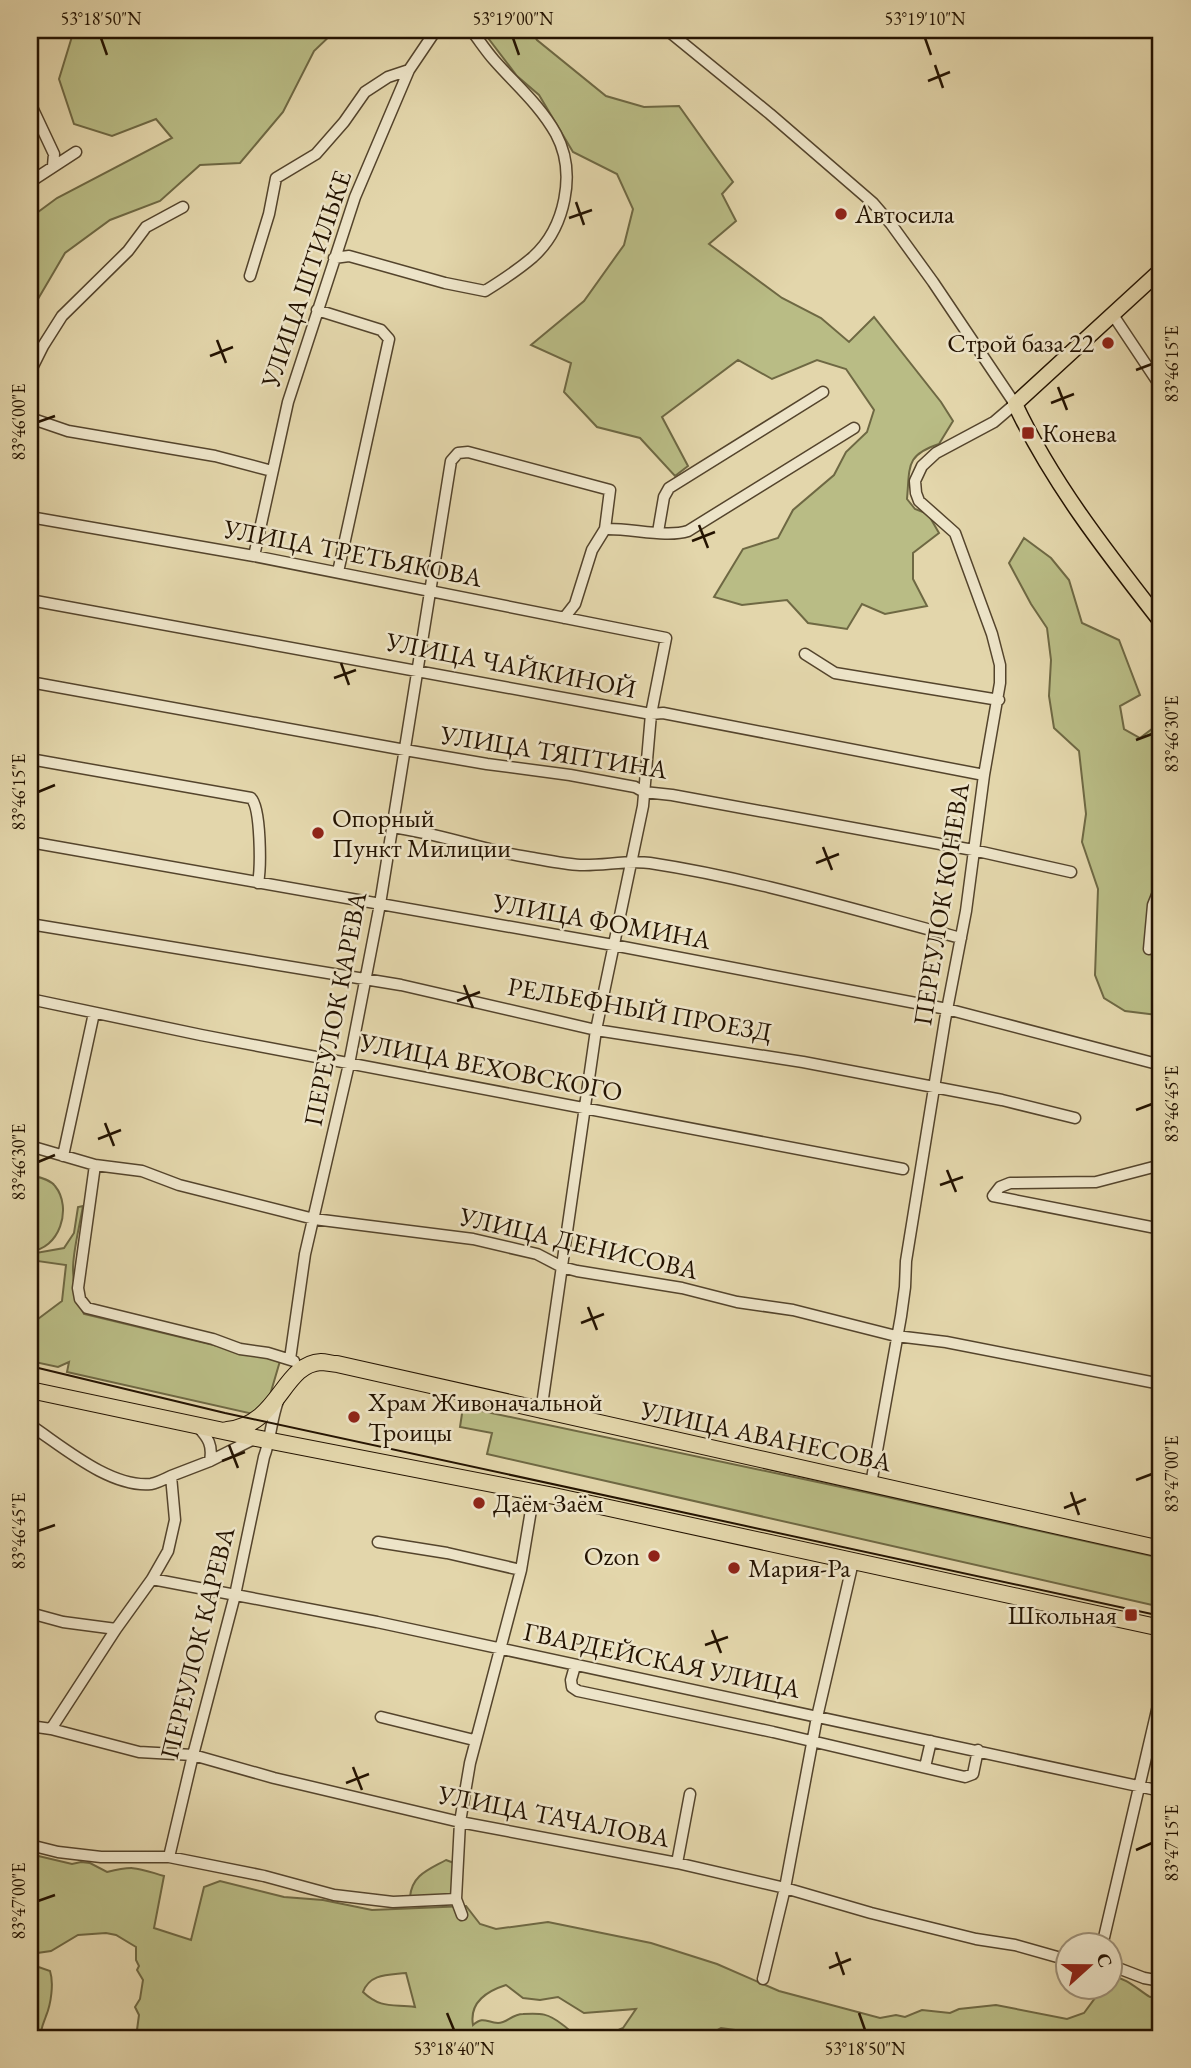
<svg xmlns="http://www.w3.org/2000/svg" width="1191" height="2068" font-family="'EB Garamond',serif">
	<rect width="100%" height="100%" fill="#e3d6ab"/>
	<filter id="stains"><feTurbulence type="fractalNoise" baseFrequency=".00286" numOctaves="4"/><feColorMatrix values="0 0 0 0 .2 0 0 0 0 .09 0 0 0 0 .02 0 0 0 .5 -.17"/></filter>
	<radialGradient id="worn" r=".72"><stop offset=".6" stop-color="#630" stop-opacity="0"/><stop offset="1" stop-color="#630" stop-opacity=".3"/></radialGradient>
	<!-- green -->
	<path fill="#b9bc85" stroke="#6e6843" stroke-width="2" fill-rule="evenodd" d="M74,30H336L314,51L283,112L240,163L200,165L160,201L110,220L65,253L38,299L33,350L30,355V218L57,198L172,138L156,119L112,136L74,124L59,79Z
		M482,30H531L537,40L606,96L644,107L679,106L733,182L722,194L736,221L709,244L782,298L821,318L849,342L874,317L941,402L953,421L939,444C905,455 910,467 907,499L915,509L928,514L939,533L913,553V579L927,606L885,614L862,604L847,629L808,623L787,600L742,605L714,597L743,549L778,538L793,510L834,475L846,452L867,432L874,410L846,369L817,360L772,379L738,360L662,417L688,466L675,476L640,438L597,427L564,392L571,363L531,345L584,301L624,245L633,209L617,174L573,152L539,95L517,76Z
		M1024,538L1051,558L1069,580L1082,623L1119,640L1140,695L1120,706L1124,729L1140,738L1161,722V855L1154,879L1145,949L1161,962V1012L1157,1015L1125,1011L1104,998L1095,975L1098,889L1082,842L1086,814L1079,751L1054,728L1049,696L1051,660L1047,628L1031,604L1009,563Z
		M30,1175C38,1177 50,1179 55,1186C73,1208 59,1250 30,1251Z
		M83,1206C76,1247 64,1275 84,1314L280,1361L270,1395L253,1414L67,1372L69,1362L58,1367L30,1361V1325L62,1301L66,1265L30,1260V1254L64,1248L74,1233L78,1207Z
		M463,1407L869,1493L1161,1558V1607L487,1454L492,1433L460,1427Z
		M30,1854L72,1864L81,1862L90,1863L107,1872C135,1865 137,1868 164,1876L154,1928L191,1940L204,1887L220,1881L284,1897L323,1900L372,1910L466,1906L480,1924L496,1929L548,1922L651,1943L717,1964L779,1991L880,2018L896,2015L905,2017L922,2010L950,2013L959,2009L996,2005L1067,2019L1084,2013L1095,1998L1097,1988H1110L1111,1976C1127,1978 1137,1989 1150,1997L1161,1995V2038H747L735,2030L721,2028L703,2038H600L623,2028L636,2009L584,2013L558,1997L540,2000L523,1998L506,1985C487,1991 469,2002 473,2025C483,2016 486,2022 498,2023C507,2023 512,2014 523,2014C541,2013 548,2013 563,2025C569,2029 573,2035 580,2038H140L137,2030L139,2015L135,2007L140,1999L143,1980L137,1970L139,1966L136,1960V1947L116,1935L106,1933L78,1935L51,1951L30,1954ZM406,1973L415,2007C392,2004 381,2009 363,1992C370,1973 389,1975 406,1973Z
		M446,1860L454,1863L453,1891L450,1895L410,1897C412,1875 428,1870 446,1860Z
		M30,1964L50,1971C54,1983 51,2004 46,2016C43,2025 40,2029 42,2038H30Z"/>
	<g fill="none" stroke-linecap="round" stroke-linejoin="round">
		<!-- minor casing -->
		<g stroke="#54442c" stroke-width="13">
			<path id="minor" d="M667,30L770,114L873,203L891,224L933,282L1015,404L994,422L936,453L922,466L915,481L916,493L919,501L955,533L992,634L1000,665V683L984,775L966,911L945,1020L906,1261L905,1287L901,1316L871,1484
				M30,103L54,154L53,166
				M30,182L76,152
				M334,258L349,256L445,283L485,291C501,281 518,270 533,257C565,228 577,173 556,134C540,105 515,84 494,60C486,51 479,40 471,30
				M250,276L269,214L276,178L316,154L344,122L365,92L388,77L409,70
				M317,310L381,330L389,339L338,572
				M1113,315L1161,387
				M30,372L43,346L62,316L128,251L146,227L183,207
				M30,418L68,431L215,456L272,471
				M30,517L254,556L666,638L651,714L643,806L596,1030L541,1412
				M605,529C631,528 666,538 688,531L854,428
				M658,532L664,497L669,488L823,392
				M254,556L288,402L355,197L409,70L436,30
				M30,600L651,714L663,713L984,775
				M805,654L835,673L999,700
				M30,682L405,750L487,764L570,775L635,787L644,792L672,795L973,850L1071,872
				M30,759L251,798C261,808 261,867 258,883
				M392,827C438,833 482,850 527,857C545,860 563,864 580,865C603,866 627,860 650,863C755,879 858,911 961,938
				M30,842L613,945L947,1009L1161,1065
				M30,924L401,985L596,1030L803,1062L1002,1100L1075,1118
				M1149,949L1153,905L1161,885
				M30,999L201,1035L903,1169
				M30,1146L95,1165L142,1171L179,1185L314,1219L473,1239L537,1254L562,1267L577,1271L682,1288L737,1302L793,1310L896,1336L946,1342L1161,1384
				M63,1156L94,1013
				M95,1165L78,1288L80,1299L87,1308L213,1339L240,1349L268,1353L294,1361
				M1161,1165L1096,1182L1010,1183L1000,1187L993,1196L1161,1229
				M290,1359L305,1254L349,1064L380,904L451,461L458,453L468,452L610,490L605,529L592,550L575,604L564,618
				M30,1425C62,1446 110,1488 151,1484C157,1483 165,1479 171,1476
				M198,1427C208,1438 213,1445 210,1461
				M378,1542L447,1553L521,1570
				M152,1579L377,1622L1161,1791
				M30,1613L63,1622L116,1629
				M575,1666L571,1680L572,1687L578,1691L773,1732L965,1777L973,1774L978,1750
				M381,1717L474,1740
				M30,1726L51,1729L139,1752L193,1755L274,1778L460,1822L677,1863L785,1888L871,1913L976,1939L1015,1945L1068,1960
				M51,1729L116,1629L152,1579L168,1551L175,1520L171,1476L210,1461L256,1438
				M925,1767L931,1741
				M30,1845L58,1852L101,1857H169L264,1876L334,1895L393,1902L456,1899
				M169,1857L193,1755L235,1595L264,1457C271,1438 271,1420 278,1401
				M677,1863L690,1794
				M462,1915L456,1899L460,1822L470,1763L521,1570L534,1492
				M1102,1946L1161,1693
				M1110,1965L1144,1978L1161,1981
				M763,1979L785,1888L817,1717L853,1562"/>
		</g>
		<!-- major casing -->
		<g stroke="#241301" stroke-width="17">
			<path id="major" d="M1161,270L1015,404C1052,483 1108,554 1161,622"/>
		</g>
		<!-- highway casing -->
		<g stroke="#241301" stroke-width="18">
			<path id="highway" d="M30,1390L256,1438L554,1496L1161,1628
				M227,1430C280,1425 282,1364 321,1362C326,1362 332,1364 337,1364L1161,1549"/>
		</g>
		<!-- minor -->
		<use href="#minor" stroke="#ede4c8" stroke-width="10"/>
		<!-- major -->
		<use href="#major" stroke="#e3d6ab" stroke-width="14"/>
		<!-- highway -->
		<use href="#highway" stroke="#e3d6ab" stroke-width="16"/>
		<!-- tram -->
		<path stroke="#241301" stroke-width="2" d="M30,1366L225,1413L1161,1616"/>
	</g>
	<!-- ticks -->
	<path fill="none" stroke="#241301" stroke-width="2.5" d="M101,38L107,55M513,38L519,55M925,38L931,55M935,65L943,88M928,81L950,72M576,202L584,225M569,218L592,210M217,340L226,363M210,356L233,347M1136,370L1152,364M1058,387L1067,410M1051,403L1074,394M38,422L55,416M699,525L708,548M692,541L715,532M341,663L349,685M334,678L356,670M1136,740L1152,734M38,792L55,785M823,847L832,870M816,863L839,854M464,985L473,1008M457,1001L480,992M1136,1110L1152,1104M105,1123L114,1146M98,1139L121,1130M38,1162L55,1155M947,1170L956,1192M940,1185L963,1177M588,1307L597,1330M581,1323L604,1314M229,1445L238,1468M222,1461L245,1452M1136,1480L1152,1474M1071,1492L1079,1515M1064,1508L1086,1499M38,1531L55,1525M712,1630L721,1653M705,1645L728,1637M353,1767L362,1790M346,1783L369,1774M1136,1850L1152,1843M38,1901L55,1895M836,1952L844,1975M829,1968L851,1959M447,2013L454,2030M859,2013L865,2030"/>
	<!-- markers -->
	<g fill="#8f2418" stroke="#ede4c8" stroke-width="2.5">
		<circle cx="841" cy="214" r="7"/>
		<circle cx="1108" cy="343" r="7"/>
		<rect x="1021" y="426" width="14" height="14" rx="3.5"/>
		<circle cx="318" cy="833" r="7"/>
		<circle cx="354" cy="1417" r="7"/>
		<circle cx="479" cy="1503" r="7"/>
		<circle cx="654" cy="1556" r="7"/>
		<circle cx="734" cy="1568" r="7"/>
		<rect x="1124" y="1608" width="14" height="14" rx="3.5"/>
	</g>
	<g text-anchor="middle" stroke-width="5" stroke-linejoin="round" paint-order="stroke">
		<!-- poi labels -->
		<g font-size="26" fill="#241301" stroke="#ede4c8" text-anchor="start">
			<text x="855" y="223">Автосила</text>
			<text x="1094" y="352" text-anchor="end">Строй база 22</text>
			<text x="1042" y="442">Конева</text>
			<text x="332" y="827">Опорный<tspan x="332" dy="30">Пункт Милиции</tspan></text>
			<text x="368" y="1411">Храм Живоначальной<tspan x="368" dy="30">Троицы</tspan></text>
			<text x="493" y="1512">Даём Заём</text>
			<text x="640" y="1565" text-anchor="end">Ozon</text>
			<text x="748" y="1577">Мария-Ра</text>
			<text x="1117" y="1624" text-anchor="end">Школьная</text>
		</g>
		<!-- street labels -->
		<g font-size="26" fill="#241301" stroke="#ede4c8">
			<text transform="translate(306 279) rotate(-71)" y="9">УЛИЦА ШТИЛЬКЕ</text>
			<text transform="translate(353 553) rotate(11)" y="9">УЛИЦА ТРЕТЬЯКОВА</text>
			<text transform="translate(511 665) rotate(11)" y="9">УЛИЦА ЧАЙКИНОЙ</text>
			<text transform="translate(554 752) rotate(9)" y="9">УЛИЦА ТЯПТИНА</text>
			<text transform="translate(941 904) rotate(-81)" y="9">ПЕРЕУЛОК КОНЕВА</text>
			<text transform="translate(602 921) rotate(10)" y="9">УЛИЦА ФОМИНА</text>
			<text transform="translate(335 1009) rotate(-79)" y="9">ПЕРЕУЛОК КАРЕВА</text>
			<text transform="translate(640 1009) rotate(10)" y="9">РЕЛЬЕФНЫЙ ПРОЕЗД</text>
			<text transform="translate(491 1067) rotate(11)" y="9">УЛИЦА ВЕХОВСКОГО</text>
			<text transform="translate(579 1243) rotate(13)" y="9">УЛИЦА ДЕНИСОВА</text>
			<text transform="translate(766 1436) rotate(12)" y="9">УЛИЦА АВАНЕСОВА</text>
			<text transform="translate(197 1643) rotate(-76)" y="9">ПЕРЕУЛОК КАРЕВА</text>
			<text transform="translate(662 1660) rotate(12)" y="9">ГВАРДЕЙСКАЯ УЛИЦА</text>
			<text transform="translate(554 1816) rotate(11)" y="9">УЛИЦА ТАЧАЛОВА</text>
		</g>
	</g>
	<!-- margin -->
	<rect width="1191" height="2068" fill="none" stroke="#e3d6ab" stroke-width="77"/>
	<!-- north arrow -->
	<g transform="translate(1089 1966) rotate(69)"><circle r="33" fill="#ede4c8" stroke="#9d9078" stroke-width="2"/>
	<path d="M0-5L12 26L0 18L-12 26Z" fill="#8f2418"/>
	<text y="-10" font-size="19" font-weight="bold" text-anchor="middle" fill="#241301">С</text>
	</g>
	<rect x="38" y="38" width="1114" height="1992" fill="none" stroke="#241301" stroke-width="2.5"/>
	<g font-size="18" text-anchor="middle" fill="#241301">
		<text x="101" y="25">53°18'50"N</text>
		<text x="513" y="25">53°19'00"N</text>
		<text x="925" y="25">53°19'10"N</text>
		<text transform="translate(1172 364) rotate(-90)" y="6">83°46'15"E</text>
		<text transform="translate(19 422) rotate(-90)" y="6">83°46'00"E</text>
		<text transform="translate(1172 734) rotate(-90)" y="6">83°46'30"E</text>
		<text transform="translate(19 792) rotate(-90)" y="6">83°46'15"E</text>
		<text transform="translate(1172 1104) rotate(-90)" y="6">83°46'45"E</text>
		<text transform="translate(19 1162) rotate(-90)" y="6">83°46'30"E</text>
		<text transform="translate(1172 1474) rotate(-90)" y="6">83°47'00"E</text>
		<text transform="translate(19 1531) rotate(-90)" y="6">83°46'45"E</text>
		<text transform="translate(1172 1843) rotate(-90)" y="6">83°47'15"E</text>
		<text transform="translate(19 1901) rotate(-90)" y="6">83°47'00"E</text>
		<text x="454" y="2055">53°18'40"N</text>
		<text x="865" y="2055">53°18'50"N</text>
	</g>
	<rect width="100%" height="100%" filter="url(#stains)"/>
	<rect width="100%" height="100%" fill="url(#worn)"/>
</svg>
